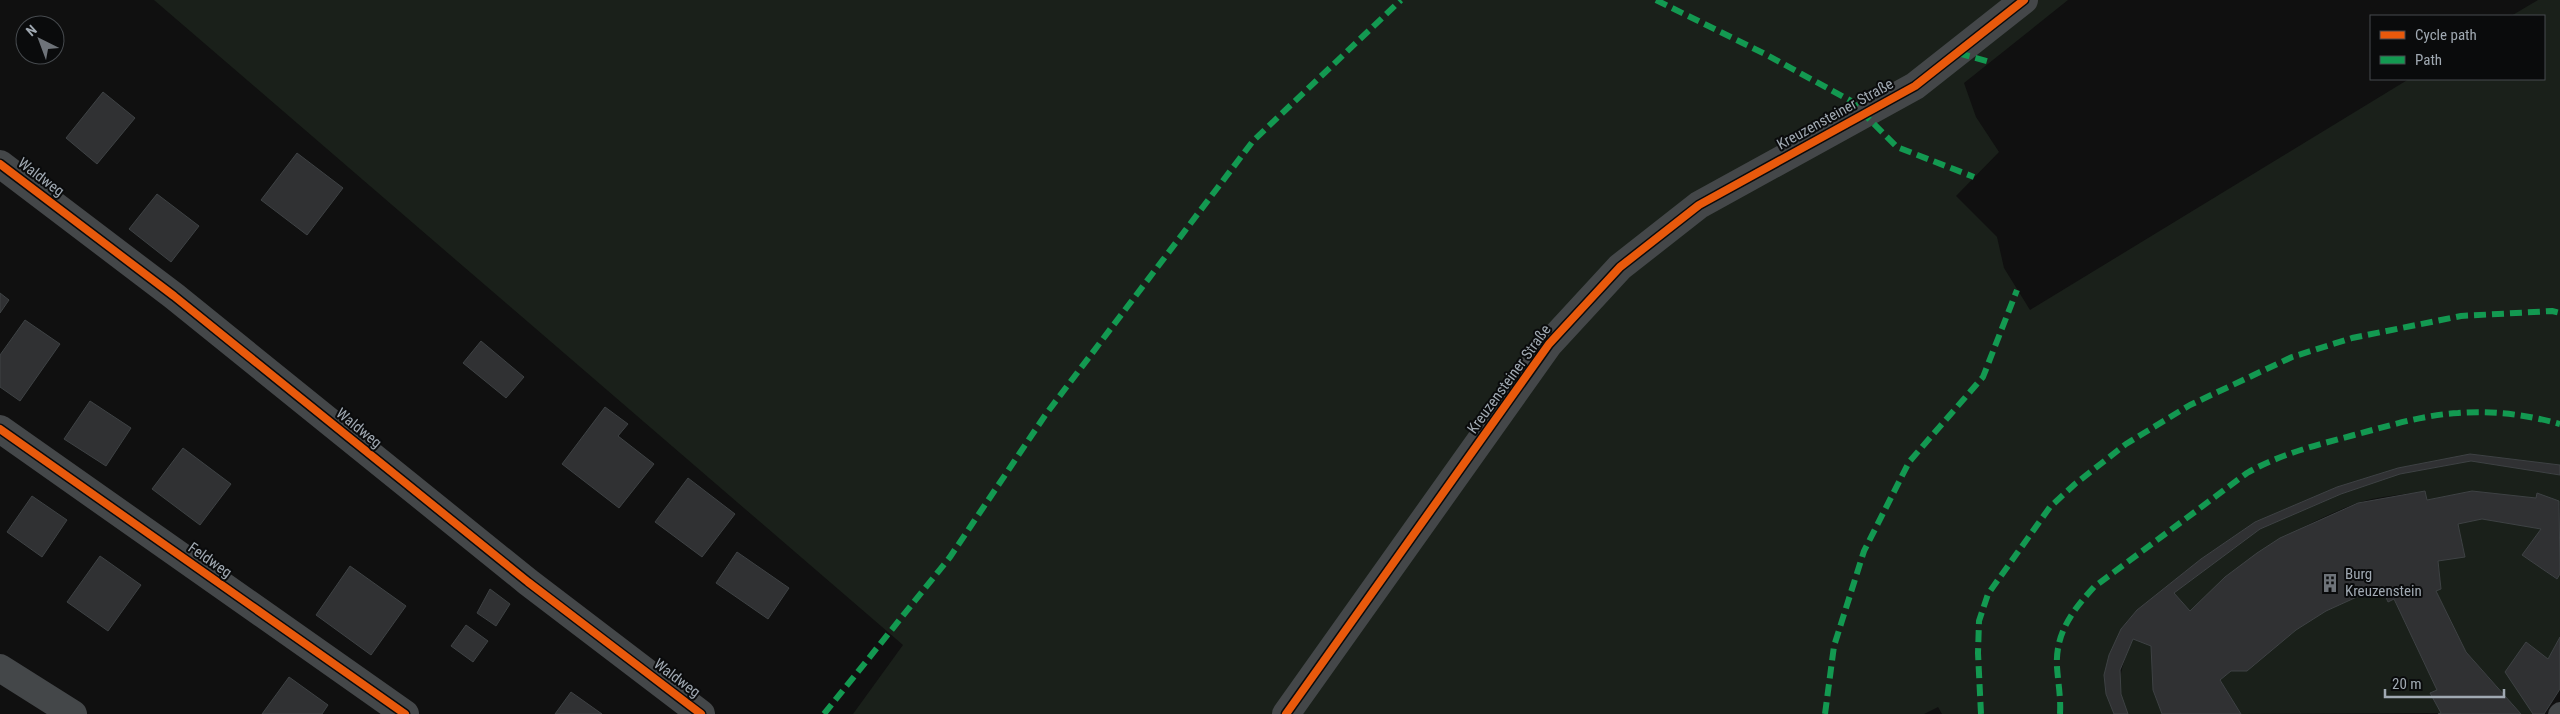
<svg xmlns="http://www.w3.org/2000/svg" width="2560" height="714" font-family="'Roboto Condensed',sans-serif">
	<rect width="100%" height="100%" fill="#101010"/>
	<!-- green -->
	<path fill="#1a201a" d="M154,0H2068L1964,83L1976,117L1999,152L1956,196L1997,237L2004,268L2030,310L2409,79H2544V16H2511L2538,0H2560V465L2470,454L2398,468L2337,487L2255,522L2201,559L2137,610L2121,629L2109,655L2104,675L2106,694L2114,714H1942L1938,707L1924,714H853L903,645Z
		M2471,461L2560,475V508L2559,501L2537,494L2536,498L2472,491L2427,500L2425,491C2403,495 2377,496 2357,503C2289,529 2241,562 2190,611L2174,593L2260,529L2341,494L2400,474Z
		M2482,519L2541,529L2523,555L2556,579L2560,574V637L2548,659L2533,714H2521L2466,652L2436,591L2441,588L2438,561L2465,556L2458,524Z
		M2381,586L2388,602L2394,599L2437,690L2430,694L2441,713L2241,714L2220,680L2231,671H2247L2296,630L2326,611Z
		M2133,639L2151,646L2153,690L2162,714H2128C2114,684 2121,667 2133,639Z"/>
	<!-- building -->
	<path fill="#303133" stroke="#3e4244" d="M103,92L135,118L97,164L66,138Z
		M297,153L343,188L307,235L261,200Z
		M157,194L199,226L171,262L129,229Z
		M0,293L9,300L0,313Z
		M25,320L60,344L20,401L0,387V355Z
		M481,341L524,377L506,398L463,363Z
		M90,401L131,428L106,466L64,439Z
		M605,407L628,424L618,436L654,464L619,508L562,464Z
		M183,448L231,484L200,525L152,489Z
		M2470,454L2560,465V475L2471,461L2400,474L2341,494L2260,529L2174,593L2190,611L2225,577L2257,553L2280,538L2358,503L2425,491L2427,500L2472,491L2536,498L2537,493L2559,501L2560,574L2557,579L2522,555L2541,529L2482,519L2458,524L2465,557L2438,561L2441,589L2436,591L2466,652L2521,714H2438L2441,713L2430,693L2437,690L2394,599L2388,602L2381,586L2326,611L2296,630L2247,671H2231L2220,680L2241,714H2162L2153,690L2151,646L2133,639L2120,670L2121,694L2128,714H2114L2106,694L2104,675L2109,655L2121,629L2137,610L2201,559L2255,522L2337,487L2398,468Z
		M688,478L735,514L702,557L655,522Z
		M32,496L67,520L42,557L7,532Z
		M737,552L789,588L768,619L716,583Z
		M100,556L141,585L108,631L67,602Z
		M350,566L406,606L371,655L316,615Z
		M490,589L510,604L496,626L477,613Z
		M466,625L488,641L473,662L451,646Z
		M2560,637V689L2544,714H2533L2505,672L2526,642L2548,659Z
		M289,677L328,705L322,714H262Z
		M571,692L602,714H555Z"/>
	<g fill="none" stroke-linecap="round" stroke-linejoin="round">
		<!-- service -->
		<path stroke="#444749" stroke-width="20" d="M2558,714L2560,712"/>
		<!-- minor -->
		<path stroke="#444749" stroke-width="28" d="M0,164L174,296L528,582L701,714
			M0,429L405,714
			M0,668L73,714
			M1286,714L1549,344L1620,267L1699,205L1915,86L2024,0"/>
		<!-- quiet -->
		<path stroke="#139951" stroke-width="6" stroke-dasharray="12 6" stroke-linecap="butt" d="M1656,0L1767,55L1851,101L1897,147L1974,177
			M1958,53L1990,62
			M824,714L950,557L1046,414L1253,141L1401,0
			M1825,714L1834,646L1864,551L1909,462L1983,377L2017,290
			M1981,714L1978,653L1979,621L1988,594L2050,507L2075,484L2126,444L2190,405L2292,357L2352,338L2461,316L2552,311L2560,313
			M2060,714C2061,698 2058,682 2057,667C2055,633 2073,610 2094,587L2247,473C2280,454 2317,445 2354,435C2388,426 2423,415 2458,413C2492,410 2528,415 2560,424"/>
		<!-- cycleway casing -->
		<g stroke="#0a0b0c" stroke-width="11">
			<path id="cycleway" d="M0,164L174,296L528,582L701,714
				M0,429L405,714
				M1286,714L1549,344L1620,267L1699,205L1915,86L2024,0"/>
		</g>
		<!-- cycleway -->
		<use href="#cycleway" stroke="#e8590c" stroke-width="8"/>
	</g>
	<!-- icons -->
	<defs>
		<g id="building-bare" transform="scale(1.5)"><path d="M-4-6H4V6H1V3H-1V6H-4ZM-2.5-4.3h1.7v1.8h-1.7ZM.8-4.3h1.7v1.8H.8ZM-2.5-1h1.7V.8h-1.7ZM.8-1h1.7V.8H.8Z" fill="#6e7379" stroke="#0a0b0c" stroke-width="2.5" paint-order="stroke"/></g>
	</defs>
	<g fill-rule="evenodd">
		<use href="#building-bare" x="2330" y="583"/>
	</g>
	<g text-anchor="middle" stroke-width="4" stroke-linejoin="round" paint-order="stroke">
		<!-- street labels -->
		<g font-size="15" fill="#a0a9b2" stroke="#0a0b0c">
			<text transform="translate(1835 114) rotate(-29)" y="5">Kreuzensteiner Straße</text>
			<text transform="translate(41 177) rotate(37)" y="5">Waldweg</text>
			<text transform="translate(1509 379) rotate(-54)" y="5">Kreuzensteiner Straße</text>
			<text transform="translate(359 428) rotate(39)" y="5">Waldweg</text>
			<text transform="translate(210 560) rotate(35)" y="5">Feldweg</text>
			<text transform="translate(677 678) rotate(37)" y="5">Waldweg</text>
		</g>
		<!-- poi labels -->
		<g font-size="15" fill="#a0a9b2" stroke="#0a0b0c" text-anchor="start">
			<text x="2345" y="579">Burg<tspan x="2345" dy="17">Kreuzenstein</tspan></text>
		</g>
	</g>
	<!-- legend -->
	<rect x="2370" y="15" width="175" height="65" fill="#0a0b0c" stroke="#464a4e"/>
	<rect x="2380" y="31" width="25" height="8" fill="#e8590c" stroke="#464a4e"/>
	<text x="2415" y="40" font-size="15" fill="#a0a9b2">Cycle path</text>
	<rect x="2380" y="56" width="25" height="8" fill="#139951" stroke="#464a4e"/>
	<text x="2415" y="65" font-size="15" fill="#a0a9b2">Path</text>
	<!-- north arrow -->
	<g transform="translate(40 40) rotate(318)"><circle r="24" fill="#0a0b0c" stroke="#464a4e"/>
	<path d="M0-4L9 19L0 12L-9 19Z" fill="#6e7379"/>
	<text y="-8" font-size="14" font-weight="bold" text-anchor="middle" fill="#a0a9b2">N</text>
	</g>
	<!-- scale -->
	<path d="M2385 689v8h119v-8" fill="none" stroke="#a0a9b2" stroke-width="2.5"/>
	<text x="2392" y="689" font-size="15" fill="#a0a9b2" stroke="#0a0b0c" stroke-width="4" paint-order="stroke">20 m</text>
</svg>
